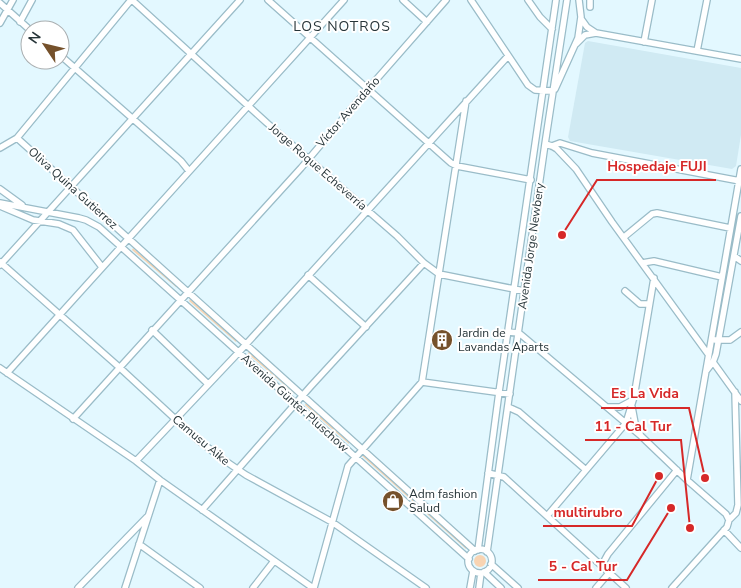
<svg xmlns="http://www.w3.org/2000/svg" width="741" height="588" font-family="'Nunito Sans',sans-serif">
	<rect width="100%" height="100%" fill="#e3f8ff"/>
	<!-- built -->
	<path fill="#d0eaf3" d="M588,41L741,68V135L736,166L732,169L570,141L568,137L585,43Z"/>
	<!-- green -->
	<path fill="#f8d4b3" d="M133,248L176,285V287L132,250Z
		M190,299L237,340L236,342L189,301Z
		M249,351L295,392V394L248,354Z
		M306,403L349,442V444L305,405Z
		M363,454L466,547V549L362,456Z
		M474 561a6 6 0 1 1 12 0a6 6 0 1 1-12 0Z"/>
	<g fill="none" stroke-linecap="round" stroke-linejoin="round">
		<!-- minor casing -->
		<g stroke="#9abcc8" stroke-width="8">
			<path id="minor" d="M132,0L267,123L397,236L424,263L439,274L524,291
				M268,0L451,163L457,166L531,180
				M403,0L427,22
				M471,0L528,85L535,90L553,91
				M528,0L540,17L552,29
				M0,3L30,30
				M590,7V0
				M582,20L587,27L596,33
				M20,22L32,0
				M0,23L13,0
				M644,42L652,0
				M576,44L585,35L596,33L741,59
				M697,51L707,0
				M60,55L181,161L189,171
				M555,89L578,38L581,17L579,0
				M17,138L475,551
				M545,144L552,146L557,149L576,169L612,222L708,354
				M552,146L560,143L592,153L740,181
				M0,148L17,138L131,0
				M0,189L22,205
				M0,203L79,218L86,220L99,227L469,559
				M0,206L33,220L59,224L73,230L102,267
				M624,237L652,214L657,213L730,228
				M734,256L741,261
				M0,262L119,367L198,440L224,460L246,475L332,522L426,588
				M642,263L654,261L722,277
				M0,265L240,0
				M308,275L366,327
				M625,291L640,304H649
				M152,330L208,384
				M508,332L519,333L525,338L641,436L687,480L726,514L729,520
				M715,340H730L741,332
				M713,362L741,401
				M0,368L136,461L160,480L313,588
				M706,371L713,362L716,354L741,216
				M7,373L344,0
				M422,382L510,394
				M508,407L519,412L586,470
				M607,407H620L633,400
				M632,407L635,423L640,434
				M73,419L301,168L368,89L446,0
				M136,461L239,352L508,56
				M488,473L504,477L626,588
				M687,480L741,169
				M202,510L311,386L424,263
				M547,516L626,423L634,397L654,278
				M729,520L736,513L738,505L735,392
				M724,530L741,548
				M139,544L200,588
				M468 561a12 12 0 1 1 24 0a12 12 0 1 1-24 0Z
				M478,550L499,392L556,0
				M487,552L545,144L567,0
				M491,564L518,588
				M602,565L608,554L677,470
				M484,572L501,588
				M78,588L147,517
				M125,588L160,480
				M253,588L274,561
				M314,588L348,466L422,382L466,101
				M470,588L473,571
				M479,588L481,573
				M596,588L609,573
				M672,588L727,527L729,520"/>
		</g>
		<!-- minor -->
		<use href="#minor" stroke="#fff" stroke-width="5.5"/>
	</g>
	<!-- icons -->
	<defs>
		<g id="building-disc" transform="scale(1.125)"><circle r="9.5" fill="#75512b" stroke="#fff"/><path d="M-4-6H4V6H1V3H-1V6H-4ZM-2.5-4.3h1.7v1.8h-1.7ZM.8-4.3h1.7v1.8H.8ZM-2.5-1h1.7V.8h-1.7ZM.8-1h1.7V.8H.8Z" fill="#fff"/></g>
		<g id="shop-disc" transform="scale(1.125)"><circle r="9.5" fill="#75512b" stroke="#fff"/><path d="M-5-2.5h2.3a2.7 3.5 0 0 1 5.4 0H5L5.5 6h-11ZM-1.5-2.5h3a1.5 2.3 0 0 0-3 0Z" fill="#fff"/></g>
	</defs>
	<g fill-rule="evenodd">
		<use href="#building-disc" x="442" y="340"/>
		<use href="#shop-disc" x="393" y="501"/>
	</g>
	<g text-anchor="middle" stroke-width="4" stroke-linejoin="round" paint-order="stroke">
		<!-- street labels -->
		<g font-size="12" fill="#273539" stroke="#fff">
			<text transform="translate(348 112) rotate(-49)" y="4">Víctor Avendaño</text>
			<text transform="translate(318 167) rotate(41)" y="4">Jorge Roque Echeverría</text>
			<text transform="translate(73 188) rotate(42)" y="4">Oliva Quina Gutierrez</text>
			<text transform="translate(531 246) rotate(-82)" y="4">Avenida Jorge Newbery</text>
			<text transform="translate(295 403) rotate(42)" y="4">Avenida Günter Pluschow</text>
			<text transform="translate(201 440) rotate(40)" y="4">Camusu Aike</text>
		</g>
		<!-- poi labels -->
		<g font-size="12" fill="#273539" stroke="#fff" text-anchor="start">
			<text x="458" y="337">Jardin de<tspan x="458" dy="14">Lavandas Aparts</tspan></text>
			<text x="409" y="498">Adm fashion<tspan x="409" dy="14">Salud</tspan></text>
		</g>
		<!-- neighbourhood labels -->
		<g font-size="14" letter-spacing="1" fill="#273539" stroke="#fff">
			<text x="342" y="31">LOS NOTROS</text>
		</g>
	</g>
	<!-- callouts -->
	<path fill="none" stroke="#d62828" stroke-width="2" d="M562 235L597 180H716M705 478L689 408H601M690 528L681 440H585M659 476L632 526H543M671 508L627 580H538"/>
	<g fill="#d62828" stroke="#fff" stroke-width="2">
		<circle cx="562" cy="235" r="5"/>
		<circle cx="705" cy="478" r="5"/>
		<circle cx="690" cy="528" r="5"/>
		<circle cx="659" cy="476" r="5"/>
		<circle cx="671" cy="508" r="5"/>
	</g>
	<g font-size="14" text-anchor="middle" font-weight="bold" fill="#d62828" stroke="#fff" stroke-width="4" stroke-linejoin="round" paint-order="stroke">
		<text x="657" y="171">Hospedaje FUJI</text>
		<text x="645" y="398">Es La Vida</text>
		<text x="633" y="431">11 - Cal Tur</text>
		<text x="588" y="517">multirubro</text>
		<text x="583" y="571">5 - Cal Tur</text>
	</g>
	<!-- north arrow -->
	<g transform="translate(45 45) rotate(305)"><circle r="24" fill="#ffffff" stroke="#a9aeb0"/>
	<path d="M0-4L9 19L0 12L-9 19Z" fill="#75512b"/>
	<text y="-8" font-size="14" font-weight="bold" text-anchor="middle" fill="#273539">N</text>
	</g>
</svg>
